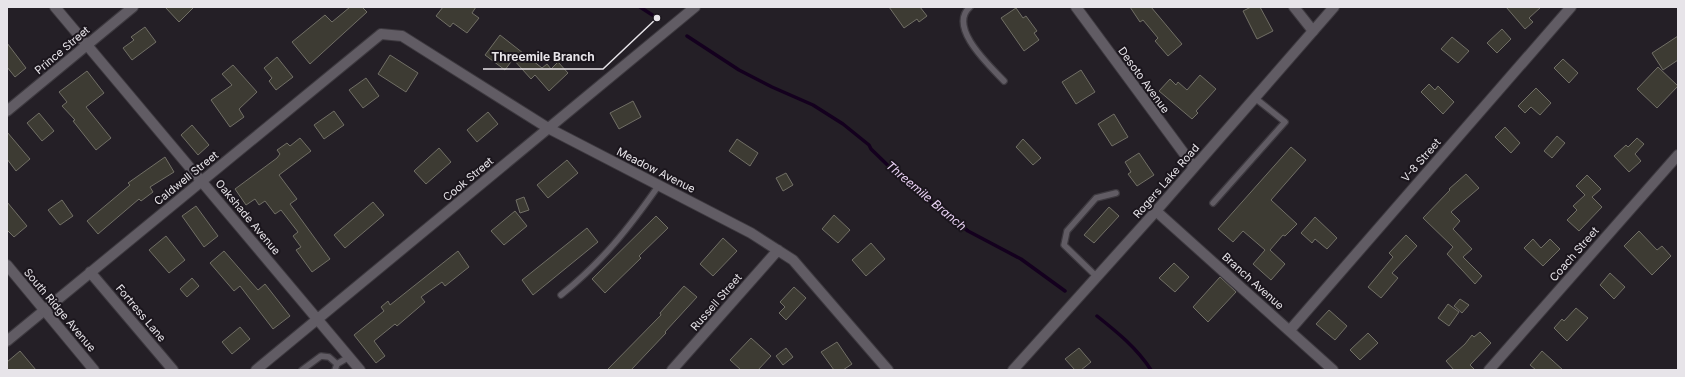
<svg xmlns="http://www.w3.org/2000/svg" width="1685" height="377" font-family="Inter,sans-serif">
	<rect width="100%" height="100%" fill="#241f26"/>
	<g fill="none" stroke-linecap="round" stroke-linejoin="round">
		<!-- stream -->
		<path stroke="#14001e" stroke-width="3.5" d="M640,7L657,18
			M687,36L739,70L772,87L813,105L843,124L869,145L871,149L904,181L968,231L1021,259L1065,291
			M1097,316C1117,332 1137,348 1151,370"/>
	</g>
	<!-- building -->
	<path fill="#3d3b33" stroke="#716f66" d="M165,7H194L179,22Z
		M350,7H362L367,12L310,64L292,42L325,15L332,22Z
		M443,7H476L472,13L479,18L467,33L453,23L450,27L436,16Z
		M889,7H920L927,16L919,22L917,19L904,28Z
		M1130,7H1151L1182,44L1168,56L1155,41L1158,38L1143,20L1140,22Z
		M1251,7H1260L1273,31L1257,39L1243,11Z
		M1506,7H1541L1529,18L1533,22L1525,29Z
		M1016,8L1023,18L1026,16L1037,31L1034,33L1039,40L1024,51L1001,18Z
		M145,27L156,42L132,60L123,48L134,40L131,37Z
		M1502,29L1511,39L1497,53L1487,43Z
		M500,35L542,68L547,64L551,69L558,62L568,73L549,91L535,75L531,79L513,59L505,70L485,55Z
		M1678,36V60L1663,70L1652,53Z
		M1452,37L1469,51L1458,63L1441,49Z
		M7,43L26,68L15,77L7,67Z
		M390,55L418,73L406,92L378,74Z
		M277,57L293,77L276,90L269,81L272,78L264,68Z
		M1563,59L1578,73L1569,83L1554,68Z
		M233,65L257,92L239,109L244,117L230,127L211,100L232,85L222,74Z
		M1658,67L1678,86L1657,108L1637,89Z
		M1081,70L1095,92L1076,104L1062,82Z
		M87,71L104,93L86,107L111,138L96,150L73,121L75,120L62,106L67,102L59,92Z
		M1200,75L1216,89L1196,111L1198,113L1192,119L1159,91L1170,79L1176,85L1178,82L1187,90Z
		M366,78L379,96L363,108L349,90Z
		M1429,84L1435,90L1438,86L1454,102L1443,114L1421,92Z
		M1536,88L1551,103L1540,115L1531,107L1525,113L1518,106Z
		M633,101L641,117L619,129L610,113Z
		M334,111L344,125L324,139L314,125Z
		M488,112L498,124L477,142L467,130Z
		M39,113L54,131L42,141L27,123Z
		M1114,114L1128,137L1112,146L1098,124Z
		M192,125L209,145L198,155L181,135Z
		M1505,127L1520,143L1511,153L1495,137Z
		M7,132L30,159L16,171L7,159Z
		M1557,136L1565,143L1552,158L1544,151Z
		M300,138L311,151L279,175L297,199L290,204L330,259L312,272L296,250L301,247L293,236L298,232L281,210L275,214L265,201L259,205L255,199L246,205L235,189L277,158L280,154L277,150L287,143L290,146Z
		M1637,138L1644,144L1635,154L1641,161L1629,172L1614,156L1626,145L1628,147Z
		M737,139L758,153L750,166L729,151Z
		M1023,139L1041,158L1033,165L1016,147Z
		M1291,147L1306,160L1271,200L1297,224L1285,236L1283,235L1270,250L1285,264L1271,280L1253,264L1265,250L1243,231L1233,242L1218,229Z
		M439,148L451,162L426,184L414,171Z
		M1139,153L1154,175L1137,186L1128,174L1131,172L1125,162Z
		M165,157L174,172L150,187L153,192L141,201L139,199L98,234L87,221L130,185L128,183Z
		M567,160L578,173L548,198L537,185Z
		M786,173L793,185L783,191L776,178Z
		M1466,174L1479,188L1451,212L1460,221L1453,229L1472,249L1463,257L1482,276L1475,284L1447,254L1453,247L1423,218L1450,190L1449,189Z
		M1587,175L1601,189L1592,197L1602,207L1579,231L1567,220L1577,210L1573,206L1585,195L1576,186Z
		M524,197L529,210L520,213L516,200Z
		M62,200L73,216L60,225L48,210Z
		M7,202L27,226L14,237L7,230Z
		M373,202L384,215L345,248L334,235Z
		M196,206L218,236L204,247L182,216Z
		M1109,207L1119,216L1094,243L1084,235Z
		M515,211L527,226L504,245L491,231Z
		M834,215L850,230L838,243L822,229Z
		M656,216L668,228L639,256L641,258L605,293L592,279Z
		M1315,217L1337,238L1327,249L1315,239L1312,243L1301,233Z
		M587,228L598,242L533,295L522,280Z
		M1639,231L1657,250L1662,246L1671,256L1652,275L1624,246Z
		M1406,235L1417,246L1392,273L1398,278L1381,298L1368,287L1393,257L1389,253Z
		M166,236L185,260L169,273L149,250Z
		M723,238L737,251L713,276L700,264Z
		M1533,239L1541,248L1550,239L1560,249L1543,266L1524,248Z
		M871,243L885,259L866,276L852,260Z
		M224,251L258,290L265,284L290,316L273,329L240,286L234,291L210,263Z
		M458,251L469,267L445,286L442,282L421,297L425,302L397,326L395,324L374,341L385,356L376,363L354,335L384,311L381,307L388,301L390,305Z
		M1174,263L1189,277L1175,292L1159,278Z
		M1610,273L1625,287L1614,299L1600,285Z
		M1220,277L1236,292L1208,322L1193,307Z
		M192,278L199,286L187,297L180,289Z
		M684,286L697,297L665,332L666,333L631,370H607L661,315L660,313Z
		M794,287L806,298L786,320L779,313L785,307L780,302Z
		M1460,299L1469,305L1462,313L1454,306Z
		M1448,304L1459,312L1449,326L1438,318Z
		M1576,308L1588,318L1567,341L1554,328L1562,319L1564,321Z
		M1329,310L1347,326L1335,340L1316,324Z
		M240,327L250,339L232,354L222,342Z
		M1480,332L1491,343L1470,365L1475,370H1454L1446,361L1465,344L1472,335L1474,337Z
		M1368,333L1378,343L1360,360L1350,350Z
		M751,338L771,356L758,370H741L730,360Z
		M837,342L852,364L843,370H834L821,352Z
		M786,348L793,357L783,365L776,356Z
		M1079,348L1091,362L1081,370H1075L1065,359Z
		M20,351L36,370H7V362Z
		M1542,351L1563,370H1536L1530,365Z"/>
	<g fill="none" stroke-linecap="round" stroke-linejoin="round">
		<!-- lane casing -->
		<g stroke="#3d393f" stroke-width="8">
			<path id="lane" d="M970,7C947,27 990,66 1004,81
				M1213,203L1285,122L1255,98
				M1097,277L1064,245L1067,231L1096,198L1116,193
				M561,295C602,262 629,228 659,185
				M302,370L321,356L329,357L337,364
				M335,370L337,364L349,357"/>
		</g>
		<!-- street casing -->
		<g stroke="#3d393f" stroke-width="12">
			<path id="street" d="M55,7L360,370
				M1076,7L1194,167
				M1294,7L1313,31
				M7,111L133,7
				M1156,211L1333,370
				M90,272L173,370
				M1290,330L1571,7
				M7,341L381,34L402,36L548,128L751,233L793,260L888,370
				M256,370L695,7
				M672,370L778,250
				M1489,370L1678,155"/>
		</g>
		<!-- secondary casing -->
		<g stroke="#3d393f" stroke-width="12">
			<path id="secondary" d="M7,265L94,370
				M1013,370L1156,211L1334,7"/>
		</g>
		<!-- lane -->
		<use href="#lane" stroke="#615c64" stroke-width="5.5"/>
		<!-- street -->
		<use href="#street" stroke="#615c64" stroke-width="10"/>
		<!-- secondary -->
		<use href="#secondary" stroke="#615c64" stroke-width="10"/>
	</g>
	<g text-anchor="middle" stroke-width="4" stroke-linejoin="round" paint-order="stroke">
		<!-- street labels -->
		<g font-size="11" fill="#e7e4e9" stroke="#1b161d">
			<text transform="translate(62 50) rotate(-40)" y="4">Prince Street</text>
			<text transform="translate(1144 80) rotate(54)" y="4">Desoto Avenue</text>
			<text transform="translate(1421 160) rotate(-49)" y="4">V-8 Street</text>
			<text transform="translate(656 170) rotate(27)" y="4">Meadow Avenue</text>
			<text transform="translate(186 178) rotate(-39)" y="4">Caldwell Street</text>
			<text transform="translate(468 179) rotate(-40)" y="4">Cook Street</text>
			<text transform="translate(1166 181) rotate(-49)" y="4">Rogers Lake Road</text>
			<text transform="translate(248 217) rotate(50)" y="4">Oakshade Avenue</text>
			<text transform="translate(1574 254) rotate(-49)" y="4">Coach Street</text>
			<text transform="translate(1253 281) rotate(42)" y="4">Branch Avenue</text>
			<text transform="translate(716 302) rotate(-49)" y="4">Russell Street</text>
			<text transform="translate(60 310) rotate(50)" y="4">South Ridge Avenue</text>
			<text transform="translate(141 313) rotate(50)" y="4">Fortress Lane</text>
		</g>
		<!-- water labels -->
		<g font-size="12" font-style="italic" fill="#edd5f8" stroke="#1b161d">
			<text transform="translate(926 196) rotate(40)" y="4">Threemile Branch</text>
		</g>
	</g>
	<!-- callouts -->
	<path fill="none" stroke="#e7e4e9" stroke-width="1.5" d="M657 18L603 69H483"/>
	<circle fill="#e7e4e9" stroke="#1b161d" stroke-width="1.5" cx="657" cy="18" r="4"/>
	<g font-size="12" text-anchor="middle" font-weight="bold" fill="#e7e4e9" stroke="#1b161d" stroke-width="4" stroke-linejoin="round" paint-order="stroke">
		<text x="543" y="61">Threemile Branch</text>
	</g>
	<!-- border -->
	<rect width="1685" height="377" fill="none" stroke="#e7e4e9" stroke-width="16"/>
</svg>
